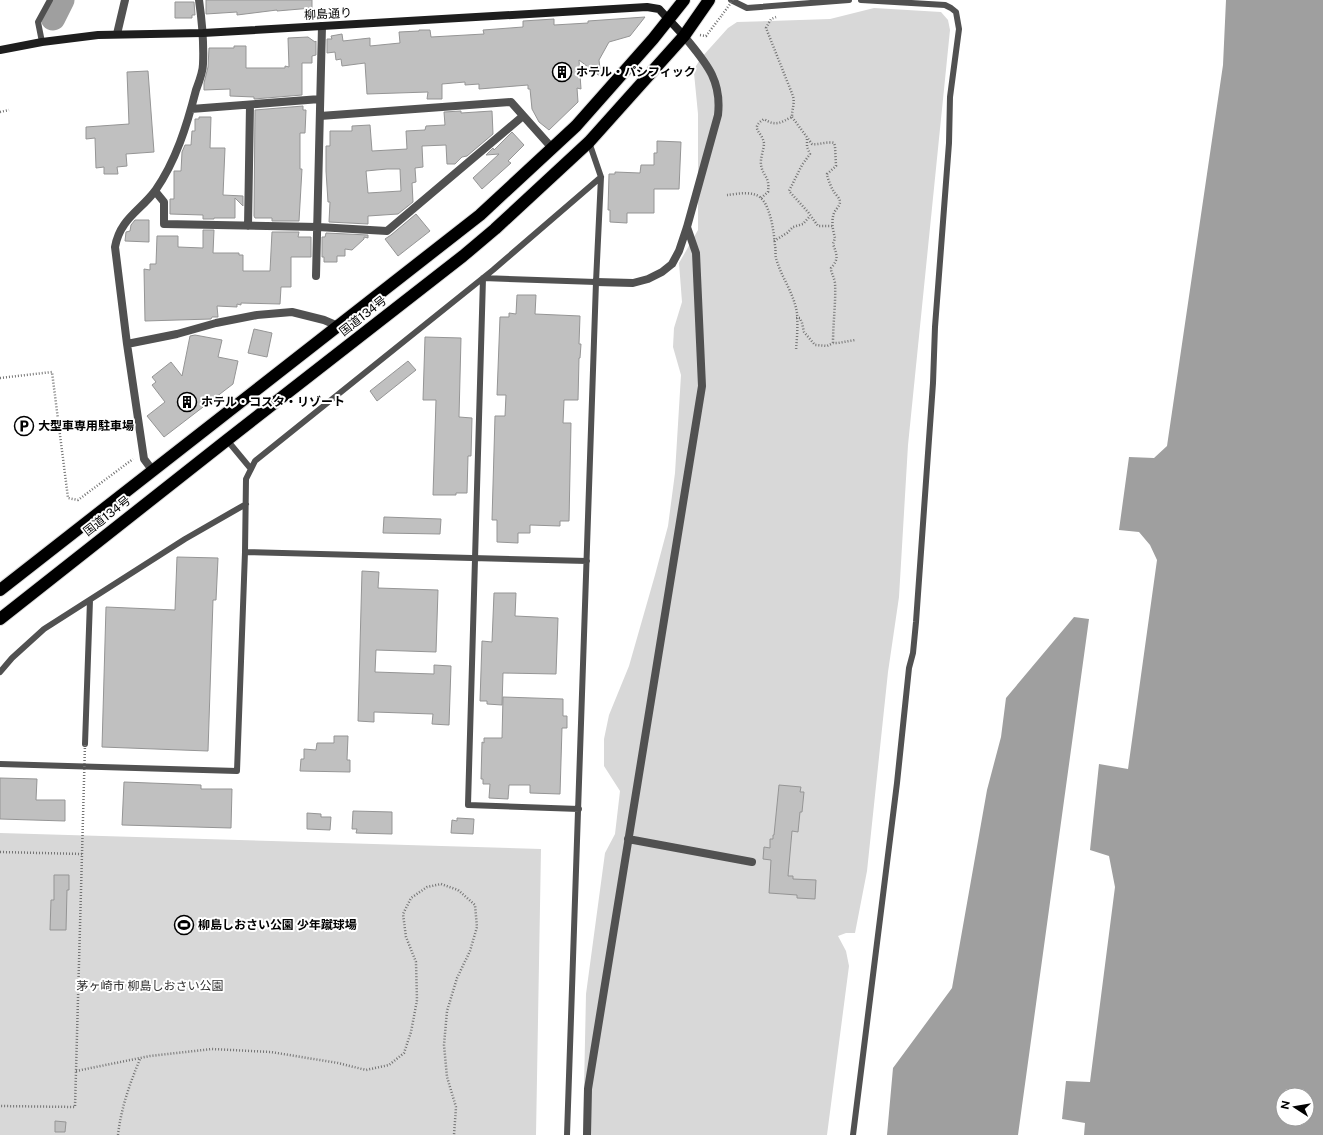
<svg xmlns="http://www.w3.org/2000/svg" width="1323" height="1135" font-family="'Public Sans','Noto Sans JP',sans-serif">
	<rect width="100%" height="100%" fill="#fff"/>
	<!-- green -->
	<path fill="#d8d8d8" d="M874,8L941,12L948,20L950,30L908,445L899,597L888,672L867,871L855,933H846L838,936L846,951L849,966L827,1135H583L586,994L605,853L615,834L620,791L604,766V739L609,715L629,666L655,575L668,526L675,473L681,375L673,347L674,328L682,302L679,263L698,230V114L694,73L696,66L701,58L728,28L737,22L830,19Z
		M0,833L541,849L536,1135H0Z"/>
	<!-- water -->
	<path fill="#9f9f9f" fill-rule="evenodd" d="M1226,0H1323V1135H1084L1085,1123L1062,1119L1066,1081L1090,1082L1115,887L1109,856L1090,850L1099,764L1128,769L1157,560L1150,545L1139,532L1119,530L1129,457L1154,458L1167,446L1223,65ZM1283,1095H1307V1119H1283Z
		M1074,617L1089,619L1018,1135H887L893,1068L952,988L987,790L1001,737L1006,698Z"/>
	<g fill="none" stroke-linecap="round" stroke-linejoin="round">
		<!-- river -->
		<path stroke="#9f9f9f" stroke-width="25" d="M53,18L62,0"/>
	</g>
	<!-- building -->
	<path fill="#c0c0c0" stroke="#959595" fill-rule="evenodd" d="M206,0H312V8L277,11V10L237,15V12L206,14Z
		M175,2H194L195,15H192V18H175Z
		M645,17L630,36L609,42L599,60L601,77L579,60L581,89L577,88L578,102L549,130L539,122L532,109L530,89H528V85L479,89V84L465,85V82L442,84V99H427L428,92L367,94L365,63L342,66L341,59L336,60L335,52L327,53V39H332L331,36L342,34L343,41L370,38V46L400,43L399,32L419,31V30H430L431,37L484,34L483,30L523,27V21L554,19V25L588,23V21Z
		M308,37L315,42L316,41V55L312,56V63H302V95L254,99V97L230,96V89L204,90V83L208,67L209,48H234V46H246V68H285V66L289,67L288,38Z
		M148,71L154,152L126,154L127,166L117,167L118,174H104V167L96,168L95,138L86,139V127L129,124L127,72Z
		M303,106V110H306L305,133H300V169H302L299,221H272V218H255L254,216L255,110Z
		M461,111V113L492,111L493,134L467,156L462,157L455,164H447L446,145L422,146L423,167L415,168L416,182L412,183L413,202L398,214L368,216V224L329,222L330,202H328L326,171V146H330V131H352V126L370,125L372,151L407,149L406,131L425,130L426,126L445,125L444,112ZM387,169H400L401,191L368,193L366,171Z
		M199,117H211L210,148H225L223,195L243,196V206L235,198V218H214V219H203V215L170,214V199H174V171H181L182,152L185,145H191L192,131H195V119H199Z
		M512,132L524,145L508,161L511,163L482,189L473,178L499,154L486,155L493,148L494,150Z
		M657,141L681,142L679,189H654V213H627V223L610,222V210H608L609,174H615V172L640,173L641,165H654V153H657Z
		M416,214L430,231L398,256L385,239L391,235Z
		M135,220H149V242L125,241L126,232L130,231L131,225Z
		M203,230H214L213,253H239V255H243V271H270L272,232H299L298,237H311V257H291V287H281L280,304L241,303V305L237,304V307L217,306L218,317H212L211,319L145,321L144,269L150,270V264H156L157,236H178V247L203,248Z
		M326,233L368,235V238L364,237V239L352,250L345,249V256H337V262H324V257H322V237H325Z
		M517,295H536L535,314L580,316L579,344H581L580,358H579L578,400H564L563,423H571L569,521H560V526L530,525V533H518V543L497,542V520H492L495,416H505L506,395H497L500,317H509V313L516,314Z
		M254,329L272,333L267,357L248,353Z
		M195,335L222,340L218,357L238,361L233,384L164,437L147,416L165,402L152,385L156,382L152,377L171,362L182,376L190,336Z
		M425,337L461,338L459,417L472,418L471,456H468L467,493H456V495H433L436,400H423Z
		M408,361L416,370L377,401L370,391Z
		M384,517L441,519L440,534L383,533Z
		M177,557L218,558L216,600H213L208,751L102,747L106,607L175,610Z
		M362,571L379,572L378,588L438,590L436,652L376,650L375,672L434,674V665L451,666L449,725L432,724L433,714L374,712V722L358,721Z
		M494,593H516L515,616L558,618L556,674L503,673L502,705L487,704V701H480L482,641L492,642Z
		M503,697L563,699V716H567V728H562L560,794L530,793V785H509L508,799L489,798L490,784H483V779H481L482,742L484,743V738H502Z
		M334,736H348L347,760H350V772L300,771L301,759H304V749L316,750L317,743H334Z
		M0,778L37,779L36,800H65V821L0,819Z
		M124,782L201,785V789H232L231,828L122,825Z
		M779,785L801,787L800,792H804L802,812H800L798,832L792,831L788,876H793V879L816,880L815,899L797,898V895L769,893L771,860L763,859L764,847L770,848V839H773V835H774Z
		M353,811L392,812V834L356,833L357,829H352Z
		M307,813L321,814V817H331L330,830L307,829Z
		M457,818L474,819L473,834L451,833L452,820L457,821Z
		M54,875H69V890H67L66,930H50L51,900H54Z
		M55,1121L66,1122L65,1132H55Z"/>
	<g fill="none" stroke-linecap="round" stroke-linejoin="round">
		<!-- highway casing -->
		<g stroke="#dbdbdb" stroke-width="14">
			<path id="highway" d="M0,590L480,215L576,126L653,39L684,0
				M0,619L227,440L463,256L495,229L589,142L684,36L709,0"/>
		</g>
		<!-- path -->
		<path stroke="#737373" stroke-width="2.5" stroke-dasharray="1 2" stroke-linecap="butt" d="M700,35L706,36L722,15
			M0,112L9,110
			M792,117L812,144C819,145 828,141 834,143L835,146L836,166L827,174C828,180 831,187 834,192C836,195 840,198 840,202C840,206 835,210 834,213C831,221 833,231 835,238L833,244C837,255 839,259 831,268C831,273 834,277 835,283C836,303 833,322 833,343
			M807,139V147L810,154L802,165L789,191L808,212L818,226H833
			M727,195C737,194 754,190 762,199C771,209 774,233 775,246C776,250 775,254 776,258C781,277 794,293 797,313C798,325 797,338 796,350
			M761,198L768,192C770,176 763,177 761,165C760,158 764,150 764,143C762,131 749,129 764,119C776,127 781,122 792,117C792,108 795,104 793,96L766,28L771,19L776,17
			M774,241L787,233L793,227L803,224L810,216
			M796,318H800L802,323L804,332L815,345L827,346L833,343H838L855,340
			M0,378L52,372L68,498L78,500L133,459
			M0,852L82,854L75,1107L0,1106
			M76,1071L150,1056L212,1049L271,1052L338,1063L366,1070L389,1065L404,1053L411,1032L417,1000L416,962L406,937L403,914L411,898L427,887L441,884L458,890L475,905L477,927L470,951L457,978L447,1011L444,1045L447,1077L456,1107L454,1135
			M118,1135C121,1108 130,1083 140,1059"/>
		<!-- lane -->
		<path stroke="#515151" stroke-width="6" d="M731,0L747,8L849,0
			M42,42L38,22L50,0
			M227,440L251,469
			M587,561L245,552L246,479L255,461L493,270L601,177
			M0,672L12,658L44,629L185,539L246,504
			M85,744L90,600
			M0,764L237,771L245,552
			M579,809L468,805L483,278L596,282
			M567,1135L596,282L601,177L589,142
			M853,1135L897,783L909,668L913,653L916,622L933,383L935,327L949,143L950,97L959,29L956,12L951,8L945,5L861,0"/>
		<!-- street -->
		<path stroke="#515151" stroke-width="8" d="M117,34L125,0
			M191,109L320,99
			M320,116L511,102L552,148
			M155,191L164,202V224L318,227L387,231L523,116
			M248,226L250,105
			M316,276L322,26
			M596,282L633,283L648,279L662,272L672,264L679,251L687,227L718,115C722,79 705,62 684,36
			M127,344L177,334L216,323L257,315L292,312L324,320L338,326
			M153,471L144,459L127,344L115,247C120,219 140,211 155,191C176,161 187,125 196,90C199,82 203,72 203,64C204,42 202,21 199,0
			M628,839L752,862
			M587,1135L588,1089L702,386L696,253L687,227"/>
		<!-- secondary -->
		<path stroke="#1e1e1e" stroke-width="8" d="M0,50L42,42L98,35L203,33L647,7L659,9L684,36"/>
		<!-- highway -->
		<use href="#highway" stroke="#000" stroke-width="12"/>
		<!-- path-bridge -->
		<path stroke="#737373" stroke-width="2.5" stroke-dasharray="1 2" stroke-linecap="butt" d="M722,15L733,0
			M82,854L85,744"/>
	</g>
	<!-- icons -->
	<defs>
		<g id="building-ring" transform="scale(1)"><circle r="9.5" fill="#fff" stroke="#000" stroke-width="1.5"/><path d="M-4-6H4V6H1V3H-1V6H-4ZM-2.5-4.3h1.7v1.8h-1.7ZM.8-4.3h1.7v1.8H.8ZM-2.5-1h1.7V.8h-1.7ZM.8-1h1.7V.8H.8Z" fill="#000"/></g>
		<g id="parking-ring" transform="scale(1)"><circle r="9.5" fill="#fff" stroke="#000" stroke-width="1.5"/><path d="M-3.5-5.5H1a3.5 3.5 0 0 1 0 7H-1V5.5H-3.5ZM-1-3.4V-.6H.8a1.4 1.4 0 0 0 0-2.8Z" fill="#000"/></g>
		<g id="stadium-ring" transform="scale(1)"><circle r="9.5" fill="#fff" stroke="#000" stroke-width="1.5"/><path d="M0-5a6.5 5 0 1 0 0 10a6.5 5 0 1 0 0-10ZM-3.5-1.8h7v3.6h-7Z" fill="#000"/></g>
	</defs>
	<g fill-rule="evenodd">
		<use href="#building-ring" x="562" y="72"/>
		<use href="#building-ring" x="187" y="402"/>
		<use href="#parking-ring" x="24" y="426"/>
		<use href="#stadium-ring" x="184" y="925"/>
	</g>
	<g text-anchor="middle" stroke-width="4" stroke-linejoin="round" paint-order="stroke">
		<!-- street labels -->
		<g font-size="12" fill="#000" stroke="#fff">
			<text transform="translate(328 14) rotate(-3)" y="4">柳島通り</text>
			<text transform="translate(363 316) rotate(-38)" y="4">国道134号</text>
			<text transform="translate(107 516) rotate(-38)" y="4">国道134号</text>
		</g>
		<!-- poi labels -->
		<g font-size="12" font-weight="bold" fill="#000" stroke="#fff" text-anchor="start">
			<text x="576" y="76">ホテル・パシフィック</text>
			<text x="201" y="406">ホテル・コスタ・リゾート</text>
			<text x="38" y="430">大型車専用駐車場</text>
			<text x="198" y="929">柳島しおさい公園 少年蹴球場</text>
		</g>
		<!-- park labels -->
		<g font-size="12" fill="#2f2f2f" stroke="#fff">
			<text x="150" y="990">茅ヶ崎市 柳島しおさい公園</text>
		</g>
	</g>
	<!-- north arrow -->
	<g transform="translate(1295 1107) rotate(282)"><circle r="19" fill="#ffffff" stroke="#999999"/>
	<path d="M0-3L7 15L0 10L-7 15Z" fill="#000000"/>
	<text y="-6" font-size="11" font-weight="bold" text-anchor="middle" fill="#000000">N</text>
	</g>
</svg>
